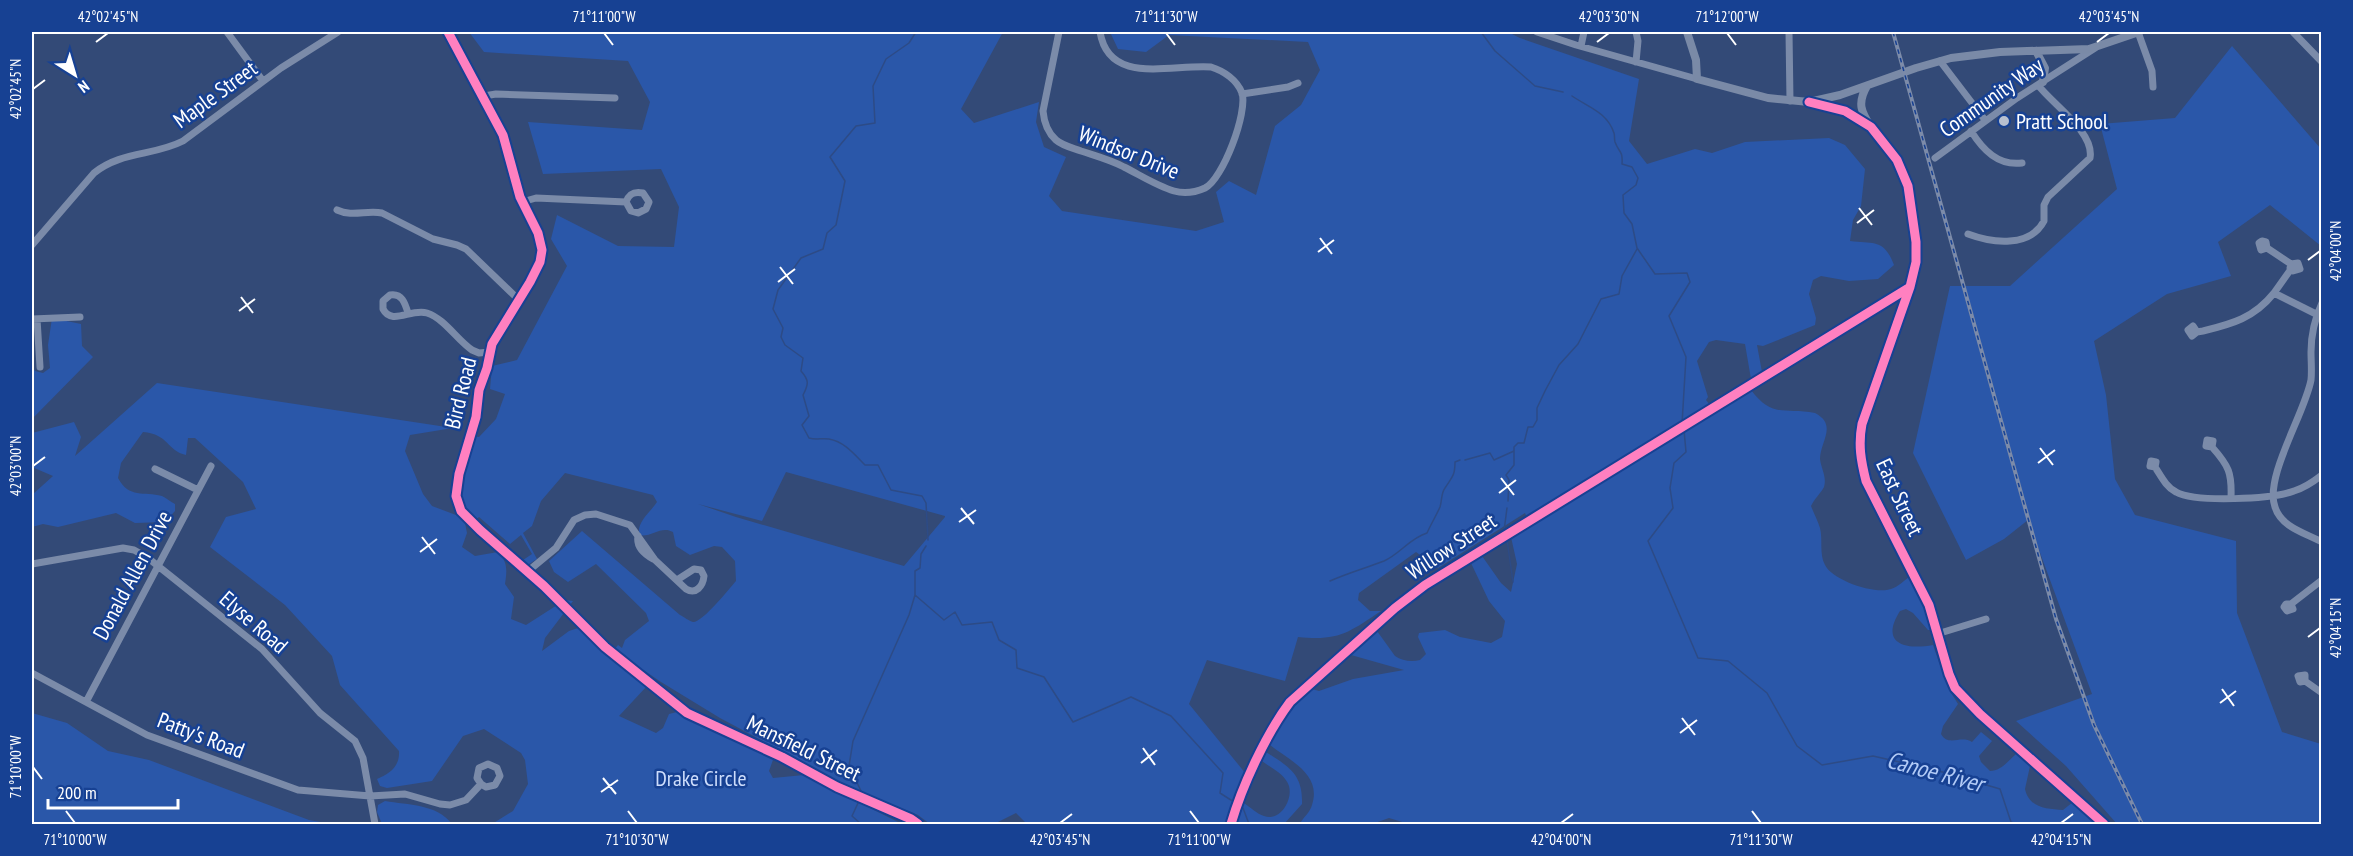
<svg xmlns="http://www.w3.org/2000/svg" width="2353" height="856" font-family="'PT Sans Narrow',sans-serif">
	<rect width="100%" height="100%" fill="#334a77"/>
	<!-- green -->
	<path fill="#2a57a9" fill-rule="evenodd" d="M469,32H1003L961,109L974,123L1039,102L1036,122L1044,147L1066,157L1049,196L1062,211L1196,231L1224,222L1216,192L1229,181L1256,195L1275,126L1301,105L1320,70L1308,42L1169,35L1146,52L1118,49L1110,32H1508L1520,38L1639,79L1629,141L1647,164L1695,149L1712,153L1745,142L1829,138L1845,145L1865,169L1861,206L1853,220L1850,241C1875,244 1884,239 1894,265L1878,279L1849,281L1821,276L1813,280L1809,294L1816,318L1815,325L1763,346L1757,345L1762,372L1751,379L1745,344L1716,340L1709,342L1697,361L1708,397L1706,400L1710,405L1527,518L1525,513L1438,568L1416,552L1359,593L1358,600L1370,611H1381C1348,633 1339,641 1298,637L1285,681L1207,660L1189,704L1246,774L1226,824H1027L1016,813L994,824H930L918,815L843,784L720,718L661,682L614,650L618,645L622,648L625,640L649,621L646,613L596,564L568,582L554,572L549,561L582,531L680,615C684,617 689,621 693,622C702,623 730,588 736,581L735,561L722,547L714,546L690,555L676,546L673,532C661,525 651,538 639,535C637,521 650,513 657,502L653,495L565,473L541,501L532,526L523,533L537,559L526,566L520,562L532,554L521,535L510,544L479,517L474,521L462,508L458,489L472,436L479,437L496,419L505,394L490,389L492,366L517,360L567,266L551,239L557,215L618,246L674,247L679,207L661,169L543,174L528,122L642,130L650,102L628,61L484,52ZM786,472L945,516V517L904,566L736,517L698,504L762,521Z
		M2232,46L2321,149V246L2270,205L2218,242L2231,276L2167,294L2094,341L2106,395L2115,479L2135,515L2236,541L2237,613L2282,732L2321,744V824H2117L2066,766L2016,721L2092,694L2028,520L2004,539L1966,560L1913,453L1950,286H2010L2117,189L2100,124L2175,118Z
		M52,318L81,324L82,346L93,357L32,419V365L35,371L43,373L50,368L48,345Z
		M157,383L453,428L410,435L405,451L423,494L432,506L464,518L467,533L462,547L475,556L498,552C508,562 507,571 505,584L514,597L511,619L526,625L565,600L573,601L545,638L542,651L569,631L584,626L647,686L619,716L656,733L663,728L669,714L677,712L774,757L769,771L773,778L804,775L902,824H492L513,811L528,784L525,760L521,753L484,729L463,736L432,781L387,788L380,786L377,779C389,774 400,767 399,751L340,685L332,656L285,605L210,547L226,517L256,509L243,482L195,438H188L186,455C167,451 169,434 143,432L121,463L118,478C129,499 144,491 162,496C166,498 171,502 175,504V511L165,522L135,523L116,513L58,527L43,524L32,527V495L53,476L32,467V433L74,422L81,437L75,456Z
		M1751,390C1773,419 1785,407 1815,413C1838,425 1820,442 1820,459C1821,468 1827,477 1824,487C1821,493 1814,499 1811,506C1814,514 1818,521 1820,528C1823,540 1819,554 1825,565C1832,580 1875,595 1891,589C1898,587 1905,580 1910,576L1924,605L1930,630H1928L1913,613L1906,609L1900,611C1879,644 1906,650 1933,645L1948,688L1958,704L1943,726L1941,734C1948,747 1961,735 1972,742L1981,732L1992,741L1979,756L1981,762L1990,771C2001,771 2008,761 2016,754L2030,766L2025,789C2029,808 2047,809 2063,810L2073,802L2098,824H1409L1389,818L1372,824H1300C1303,817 1310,813 1312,805C1322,774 1290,761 1270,745C1281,723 1292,706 1312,689L1319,691L1353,679L1404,670L1351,655L1377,631L1395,656C1402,661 1412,662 1420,660L1426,654L1418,637L1419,633L1445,630L1460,637L1491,643L1502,637L1505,621L1489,601L1471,563L1482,556L1501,583L1511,592L1517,564L1511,537Z
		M32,713L67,723L108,751L149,760L309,820L332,824H32Z
		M1266,752C1289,767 1303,774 1302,804L1284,824H1237L1244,803C1250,807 1257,814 1264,816C1280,822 1293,800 1289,786C1285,774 1271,768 1262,761Z
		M385,801C408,805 437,804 452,824H382L377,812L378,805Z"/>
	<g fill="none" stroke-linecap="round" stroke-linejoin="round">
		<!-- stream -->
		<path stroke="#2d4b86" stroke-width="1.5" d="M916,32L909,43L886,59L873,86L875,123L856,126L830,157L845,181L836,225L827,233L823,249L801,258L778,290L773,309L783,328L781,337L785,345L803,358L801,371C809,380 809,384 803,395L809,416L802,425L809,438C816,440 822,438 829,439C845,442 854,454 865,465H878L891,490L922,496L926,503L928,540
			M1481,32L1495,51L1535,86L1563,92
			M1572,96C1588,107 1607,112 1614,133C1615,136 1614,139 1615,142C1619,153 1623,150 1622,164L1632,167L1638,178L1636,185L1623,195L1624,213L1632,224L1637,248L1655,274L1687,273L1690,282L1669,316L1686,357L1682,424
			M1684,430L1686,452L1674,463L1670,488L1673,508L1648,541L1698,658L1728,661L1767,693L1797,746L1822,765L1873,756L1939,771L2000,789L2011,822L2016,824
			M1465,460L1490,453L1494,460L1514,451
			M1508,501L1509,480L1506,475L1514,465V447L1518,443H1524L1528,427H1533L1537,420V408L1545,391L1559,365L1578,344L1601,299L1619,294L1622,276L1637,249
			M1504,531L1507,508
			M1507,540L1513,582
			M1330,581C1348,573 1366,568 1384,561C1400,554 1410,538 1427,533C1431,524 1436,516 1440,507C1442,501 1441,493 1445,488C1452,477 1455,476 1455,462L1460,460
			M915,595L944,620L955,612L962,625L992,622L999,640L1016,650L1017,668L1044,677L1073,722L1131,697L1171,716L1223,773L1220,793L1234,802
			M862,793L849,766L853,741L909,615L915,595V571L920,568L921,554L926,546
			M859,801L852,816L861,824
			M1243,808L1249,824"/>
		<!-- minor -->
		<path stroke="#7b8ba9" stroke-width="7" d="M227,32L263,81
			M448,32L503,135L520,197L538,233L542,250L540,262L530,282L492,344L487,368L479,390L476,417L459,474L456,496L461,511L480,530L544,586L605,647L687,713L782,757L837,787L911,819L918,824
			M1059,32L1043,111C1044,122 1048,133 1056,140C1063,146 1073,148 1081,151C1096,156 1111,160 1124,167C1140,175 1157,186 1174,191C1184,194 1196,192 1205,188C1223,179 1248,112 1242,93C1237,80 1224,71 1211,67C1171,64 1109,86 1100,32
			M1537,32L1576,45L1697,79
			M1636,32L1638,41L1636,62
			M1789,32L1790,101
			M2138,32L2152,71L2153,87
			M2293,32L2322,62
			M1581,46L1584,32
			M1940,61L1985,120
			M1242,94L1288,87L1298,83
			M484,96L496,94L615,98
			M1811,103L1845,111L1869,126L1901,167L1908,186L1916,242L1917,258L1913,277L1862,424C1858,445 1861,461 1866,481L1929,605L1949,674L1955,688L1980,714L2104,824
			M1971,131C1983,150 1998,166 2022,163
			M1935,158L2017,98L2095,48
			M522,202L536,198L626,202C629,194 634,191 643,193L649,202L646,209L638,213L631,211L626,202
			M337,210C352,217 367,210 382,213L433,239L457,245L466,249L519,300
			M1968,234C1992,243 2030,248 2044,221V205L2048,197L2090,158C2095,132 2051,103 2038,85
			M32,245L94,173C121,151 154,156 183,141L281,68L338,32
			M2267,248L2261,250L2259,243L2262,241L2266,242L2267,248L2291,264L2290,268L2293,271L2300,269L2298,263L2291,264
			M2274,293L2291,269
			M2322,303C2315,318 2311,335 2311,352C2311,361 2312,371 2311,380C2305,413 2264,477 2275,507C2281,527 2305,533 2322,542
			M408,313C405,303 402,293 390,295L383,301V309C392,326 411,308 427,313C445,319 457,340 472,350L479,353L490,352
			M32,319L80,317
			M37,319L40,367
			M2197,332L2192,336L2188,330L2193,326L2197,332L2203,331C2232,324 2254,318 2274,293L2322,317
			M2212,447L2213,441L2207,440L2206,446L2212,447C2229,466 2232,473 2231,498
			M2155,467L2150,466L2151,461L2156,462L2155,467C2161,476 2166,487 2176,492C2196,503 2272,499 2294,491C2304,488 2313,482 2322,475
			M155,469L198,490
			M638,536C636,547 644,554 653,559
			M32,564L123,548L134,550L148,558L262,649L320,713L355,741L363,758L375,824
			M527,572L556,548L574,520L585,515L596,514L630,525L655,560L686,589C696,595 703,586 704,576L701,570L694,569L677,580
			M2291,604L2293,609L2287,611L2284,607L2286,604H2291L2322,580
			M1937,634L1986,619
			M32,673L147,735L298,790L370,796L405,794L440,804L450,805L466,800L481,784L486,787L495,785L500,776L497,768L488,764L479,768L477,778L481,784
			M2305,681L2300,682L2298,676L2305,675V681L2322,693
			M86,702L211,466
			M1231,824C1242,786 1266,734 1290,702L1395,608L1425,585L1910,287"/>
		<!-- major -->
		<path stroke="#7a8aa7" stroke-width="8" d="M1687,32L1696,60L1697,79L1768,98L1809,102L1840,95L1916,68L1951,58L2000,52L2089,49L2139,32
			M2036,51L2045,68L2043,82
			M1867,86C1857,103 1861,112 1871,127"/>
		<!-- rail casing -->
		<g stroke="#7c8ba9" stroke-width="4">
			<path id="rail" d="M1893,32L2056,619L2094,725L2142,824"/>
		</g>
		<!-- rail -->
		<use href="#rail" stroke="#174193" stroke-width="1.5" stroke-dasharray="4.5" stroke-linecap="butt"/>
		<!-- cycleway casing -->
		<g stroke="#174193" stroke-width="13">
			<path id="cycleway" d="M448,32L503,135L520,197L538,233L542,250L540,262L530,282L492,344L487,368L479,390L476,417L459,474L456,496L461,511L480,530L544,586L605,647L687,713L782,757L837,787L911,819L918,824
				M1809,102L1845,111L1871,127L1897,160L1908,186L1916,242V262L1910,287L1862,424C1858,445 1861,461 1866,481L1929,605L1949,674L1955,688L1980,714L2104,824
				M1231,824C1242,786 1266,734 1290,702L1395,608L1425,585L1910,287"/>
		</g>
		<!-- cycleway -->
		<use href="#cycleway" stroke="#ff80c0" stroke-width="9"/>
	</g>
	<!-- ticks -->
	<path fill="none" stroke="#fff" stroke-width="2" d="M604,33L613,45M1166,33L1175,45M1727,33L1736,45M96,42L108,33M1597,42L1609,33M2097,42L2109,33M33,89L45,80M1859,208L1872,225M1857,223L1874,210M1320,238L1332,254M1318,252L1334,240M2308,260L2320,251M780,267L793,284M778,282L795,269M241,297L253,313M239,311L255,299M2040,448L2053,465M2038,463L2055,450M33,466L45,457M1501,478L1514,495M1499,493L1516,480M961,508L974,524M959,522L976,510M422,537L435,554M420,552L437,539M2308,637L2320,628M2222,689L2234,706M2220,703L2236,691M1682,718L1695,735M1680,733L1697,720M1143,748L1155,765M1141,763L1157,750M33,767L42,779M603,778L616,794M601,792L618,780M66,811L75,823M628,811L637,823M1190,811L1199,823M1752,811L1761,823M1060,823L1072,814M1561,823L1573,814M2061,823L2073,814"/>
	<!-- markers -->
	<circle fill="#b8c0cf" stroke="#174193" stroke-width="2" cx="2004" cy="121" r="6"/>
	<g text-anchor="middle" stroke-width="5" stroke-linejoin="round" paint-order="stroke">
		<!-- street labels -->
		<g font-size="22" fill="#fff" stroke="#174193">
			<text transform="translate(215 94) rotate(-36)" y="8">Maple Street</text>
			<text transform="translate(1991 97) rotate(-35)" y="8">Community Way</text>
			<text transform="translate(1129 152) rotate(22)" y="8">Windsor Drive</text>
			<text transform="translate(460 393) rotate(-76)" y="8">Bird Road</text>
			<text transform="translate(1900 497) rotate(65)" y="8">East Street</text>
			<text transform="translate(1451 546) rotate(-33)" y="8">Willow Street</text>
			<text transform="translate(132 575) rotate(-62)" y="8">Donald Allen Drive</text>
			<text transform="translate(254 622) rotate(41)" y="8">Elyse Road</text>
			<text transform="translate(201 735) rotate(21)" y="8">Patty's Road</text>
			<text transform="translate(804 748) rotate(26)" y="8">Mansfield Street</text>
		</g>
		<!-- poi labels -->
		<g font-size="22" fill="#fff" stroke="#174193" text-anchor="start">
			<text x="2016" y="129">Pratt School</text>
		</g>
		<!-- park labels -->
		<g font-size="22" fill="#cdddfc" stroke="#174193">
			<text x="701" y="786">Drake Circle</text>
		</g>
		<!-- water labels -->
		<g font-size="24" font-style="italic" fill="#b2cbf7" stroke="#174193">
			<text transform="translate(1935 772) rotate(15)" y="8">Canoe River</text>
		</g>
	</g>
	<!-- border -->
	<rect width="2353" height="856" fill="none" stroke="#174193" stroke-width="66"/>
	<!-- north arrow -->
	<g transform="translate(75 75) rotate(143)" stroke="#174193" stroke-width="4.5" paint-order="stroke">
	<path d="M0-4.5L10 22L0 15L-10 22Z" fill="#ffffff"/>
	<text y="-9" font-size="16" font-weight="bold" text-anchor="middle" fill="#ffffff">N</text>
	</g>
	<!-- scale -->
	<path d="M48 799v9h130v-9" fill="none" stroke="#ffffff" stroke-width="3"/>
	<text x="57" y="799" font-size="18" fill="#ffffff" stroke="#174193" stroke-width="4.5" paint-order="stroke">200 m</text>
	<rect x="33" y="33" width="2287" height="790" fill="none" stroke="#fff" stroke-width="2"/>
	<g font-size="15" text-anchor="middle" fill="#fff">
		<text x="108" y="22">42°02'45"N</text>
		<text x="604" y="22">71°11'00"W</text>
		<text x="1166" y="22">71°11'30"W</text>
		<text x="1609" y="22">42°03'30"N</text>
		<text x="1727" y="22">71°12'00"W</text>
		<text x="2109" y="22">42°03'45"N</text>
		<text transform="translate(16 89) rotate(-90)" y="5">42°02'45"N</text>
		<text transform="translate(2336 251) rotate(-90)" y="5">42°04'00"N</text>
		<text transform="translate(16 466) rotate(-90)" y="5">42°03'00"N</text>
		<text transform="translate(2336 628) rotate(-90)" y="5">42°04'15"N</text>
		<text transform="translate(16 767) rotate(-90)" y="5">71°10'00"W</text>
		<text x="75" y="845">71°10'00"W</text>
		<text x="637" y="845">71°10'30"W</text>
		<text x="1060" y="845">42°03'45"N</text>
		<text x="1199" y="845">71°11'00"W</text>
		<text x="1561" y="845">42°04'00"N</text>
		<text x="1761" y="845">71°11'30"W</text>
		<text x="2061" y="845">42°04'15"N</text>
	</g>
</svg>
